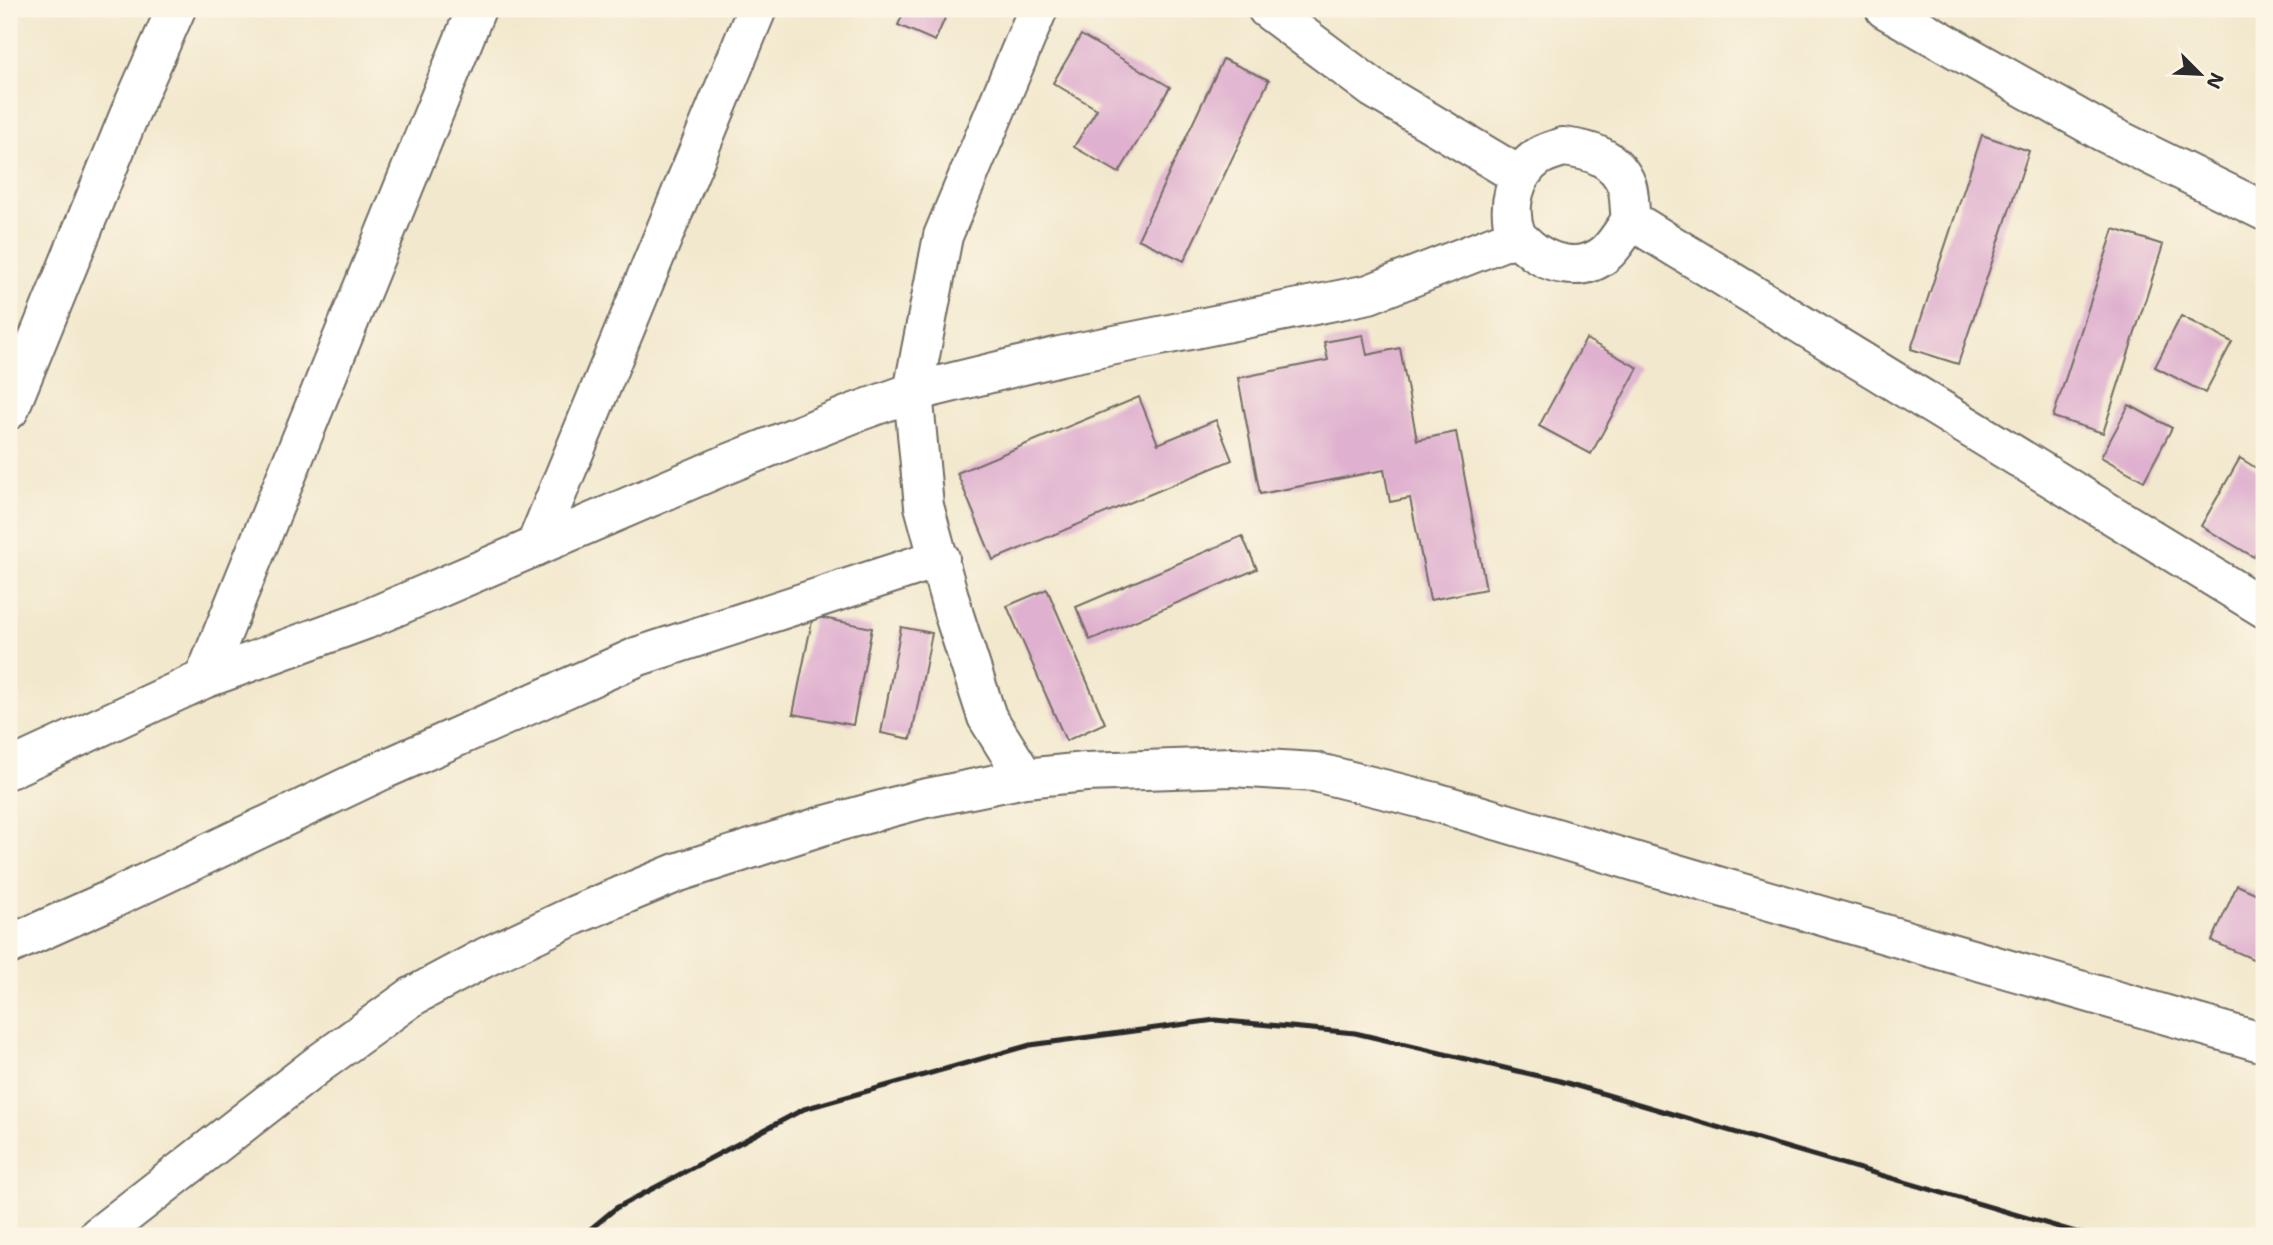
<svg xmlns="http://www.w3.org/2000/svg" width="2273" height="1245" font-family="'Shantell Sans',sans-serif">
	<rect width="100%" height="100%" fill="#fcf5e5"/>
	<filter id="ink" filterUnits="userSpaceOnUse"><feTurbulence type="fractalNoise" baseFrequency=".0143" numOctaves="2"/><feDisplacementMap in="SourceGraphic" scale="14" xChannelSelector="R" yChannelSelector="G"/><feConvolveMatrix kernelMatrix="1 2 1 2 8 2 1 2 1" color-interpolation-filters="sRGB"/></filter>
	<filter id="wash" filterUnits="userSpaceOnUse"><feTurbulence type="fractalNoise" baseFrequency=".00686" numOctaves="4" result="noise"/><feDisplacementMap in="SourceGraphic" scale="28" xChannelSelector="R" yChannelSelector="G"/><feGaussianBlur stdDeviation="1.57" result="paint"/><feColorMatrix in="noise" values="0 0 0 0 0 0 0 0 0 0 0 0 0 0 0 0 0 1.4 0 .05"/><feComposite in="paint" operator="in"/></filter>
	<g filter="url(#wash)">
		<rect width="100%" height="100%" fill="#f2e8cd"/>
		<g id="blocks">
			<!-- building -->
			<path fill="#dfb0cf" d="M905,9H949L935,41L898,25Z
				M1081,35L1170,87L1119,173L1074,147L1097,109L1053,83Z
				M1223,59L1269,80L1184,261L1138,239Z
				M1982,135L2029,151L1958,364L1911,349Z
				M2114,229L2163,245L2103,433L2053,417Z
				M2181,316L2232,342L2205,393L2155,367Z
				M1363,335L1367,355L1400,348L1417,440L1456,432L1486,589L1430,600L1410,498L1390,502L1384,470L1260,494L1238,378L1328,360L1324,342Z
				M1586,339L1638,368L1591,454L1539,426Z
				M1139,397L1158,444L1216,420L1232,460L993,560L957,473Z
				M2129,405L2172,428L2144,481L2101,457Z
				M2240,458L2264,473V539L2254,557L2201,526Z
				M1242,536L1257,569L1090,640L1076,607Z
				M1047,589L1105,723L1066,741L1007,606Z
				M813,616L872,628L853,725L793,714Z
				M901,627L932,633L911,739L881,733Z
				M2237,885L2264,897V964L2212,941Z"/>
		</g>
	</g>
	<g filter="url(#ink)">
		<use href="#blocks" fill-opacity="0" stroke="#716d64" stroke-width="2"/>
		<g fill="none" stroke-linecap="round" stroke-linejoin="round">
			<!-- minor casing -->
			<g stroke="#716d64" stroke-width="42">
				<path id="minor" d="M1885,9L2103,132L2264,211
					M9,410L130,113L176,9
					M535,547L757,9
					M204,679L476,9
					M9,769L204,679L365,620L725,465L857,412L913,392L1060,356L1369,294L1517,236
					M1025,778L987,717L954,615L924,506L913,392L943,236L1038,9
					M9,945L112,899L385,769L639,656L940,558
					M98,1236L320,1063L413,996L486,957L575,915L676,873L822,826L922,799L1025,778L1086,772L1231,767L1315,772L1435,802L1721,887L2264,1043"/>
			</g>
			<!-- primary casing -->
			<g stroke="#716d64" stroke-width="42">
				<path id="primary" d="M1267,9L1374,89L1520,176
					M1563,147C1590,150 1616,157 1627,186C1630,196 1629,209 1631,220C1623,231 1615,246 1605,254C1581,274 1547,264 1527,246C1523,242 1518,239 1516,234C1506,208 1514,173 1538,157C1545,152 1555,150 1563,147Z
					M1631,220L2264,608"/>
			</g>
			<!-- minor -->
			<use href="#minor" stroke="#fff" stroke-width="38"/>
			<!-- primary -->
			<use href="#primary" stroke="#fff" stroke-width="38"/>
			<!-- rail -->
			<path stroke="#2b2b2b" stroke-width="5" d="M582,1236L616,1208L804,1109L1030,1045L1215,1020L1355,1033L1560,1081L2089,1236"/>
		</g>
	</g>
	<!-- margin -->
	<rect width="2273" height="1245" fill="none" stroke="#fcf5e5" stroke-width="35"/>
	<!-- north arrow -->
	<g transform="translate(2200 74) rotate(114)" stroke="#fcf5e5" stroke-width="5" paint-order="stroke">
	<path d="M0-5L12 26L0 18L-12 26Z" fill="#2b2b2b"/>
	<text y="-10" font-size="19" font-weight="bold" text-anchor="middle" fill="#2b2b2b">N</text>
	</g>
</svg>
